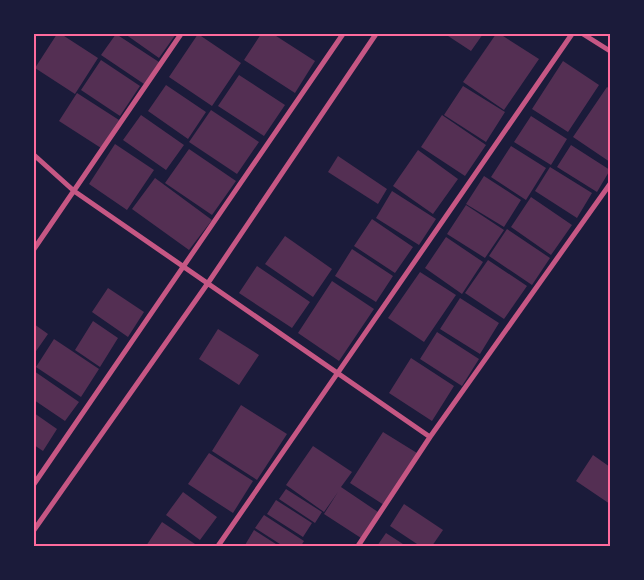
<svg xmlns="http://www.w3.org/2000/svg" width="644" height="580" font-family="'Open Sans',sans-serif">
	<rect width="100%" height="100%" fill="#1b1b3a"/>
	<!-- building -->
	<path fill="#542f53" d="M57,34H61L98,58L75,94L35,68Z
		M116,34L159,62L144,84L101,55Z
		M125,34H176L159,58Z
		M198,34L241,63L212,106L169,77Z
		M261,34H273L315,61L295,93L244,60Z
		M445,34H483L471,51Z
		M496,34H500L539,59L504,110L463,82Z
		M101,60L140,86L120,116L81,90Z
		M563,61L599,85L568,132L532,109Z
		M239,75L285,105L264,136L218,106Z
		M166,85L206,112L188,139L148,111Z
		M463,86L505,112L486,142L444,115Z
		M607,87L610,89V162L573,137Z
		M77,93L119,120L101,148L59,121Z
		M211,110L259,142L237,174L189,142Z
		M141,115L184,145L166,170L123,140Z
		M442,115L486,145L465,176L421,147Z
		M531,116L567,139L551,165L514,142Z
		M115,144L154,170L127,210L89,184Z
		M571,145L610,170L597,192L557,167Z
		M511,146L546,168L526,200L491,177Z
		M189,149L236,181L212,215L165,183Z
		M418,150L458,179L433,214L393,186Z
		M338,156L387,189L378,204L328,172Z
		M550,167L592,193L577,218L535,191Z
		M484,176L521,200L504,227L466,204Z
		M155,178L212,220L189,250L132,209Z
		M392,191L436,219L419,245L376,218Z
		M531,197L572,225L551,255L511,227Z
		M466,205L504,230L485,258L447,234Z
		M372,219L413,247L395,273L354,246Z
		M507,229L550,258L532,285L489,256Z
		M285,236L332,269L313,297L265,264Z
		M446,237L483,262L462,294L425,268Z
		M352,249L393,276L376,302L335,276Z
		M488,260L527,286L504,319L465,293Z
		M257,266L310,302L292,328L239,293Z
		M420,272L456,295L424,342L388,318Z
		M332,281L374,309L339,361L298,333Z
		M108,288L144,312L128,337L92,312Z
		M460,298L499,323L480,354L440,329Z
		M93,321L118,338L100,367L75,350Z
		M34,324L48,334L34,354Z
		M218,329L259,355L239,385L199,359Z
		M437,332L479,359L462,386L420,359Z
		M54,339L99,369L81,397L36,367Z
		M411,358L454,386L432,421L389,393Z
		M34,371L79,402L65,421L34,400Z
		M241,405L287,434L257,480L212,451Z
		M34,413L57,429L43,451L34,445Z
		M383,432L417,453L384,505L350,483Z
		M313,446L352,472L341,487L378,512L361,538L324,514L338,492L324,512L286,485Z
		M209,453L253,481L233,513L188,484Z
		M593,455L610,467V504L576,481Z
		M286,489L322,512L315,523L279,499Z
		M183,492L217,517L200,540L166,515Z
		M276,500L312,523L303,537L267,514Z
		M404,504L443,530L432,546H420L390,526Z
		M264,515L304,541L301,546H283L255,528Z
		M162,522L198,546H146Z
		M254,530L279,546H247L245,545Z
		M386,533L406,546H377Z"/>
	<g fill="none" stroke-linecap="round" stroke-linejoin="round">
		<!-- minor -->
		<path stroke="#c65784" stroke-width="5" d="M583,34L610,51
			M34,155L74,191L430,437
			M34,249L181,34
			M34,484L343,34
			M34,530L208,283L376,34
			M218,546L572,34
			M358,546L430,437L610,184"/>
	</g>
	<!-- border -->
	<rect width="644" height="580" fill="none" stroke="#1b1b3a" stroke-width="70"/>
	<rect x="35" y="35" width="574" height="510" fill="none" stroke="#ff6b9d" stroke-width="2"/>
</svg>
